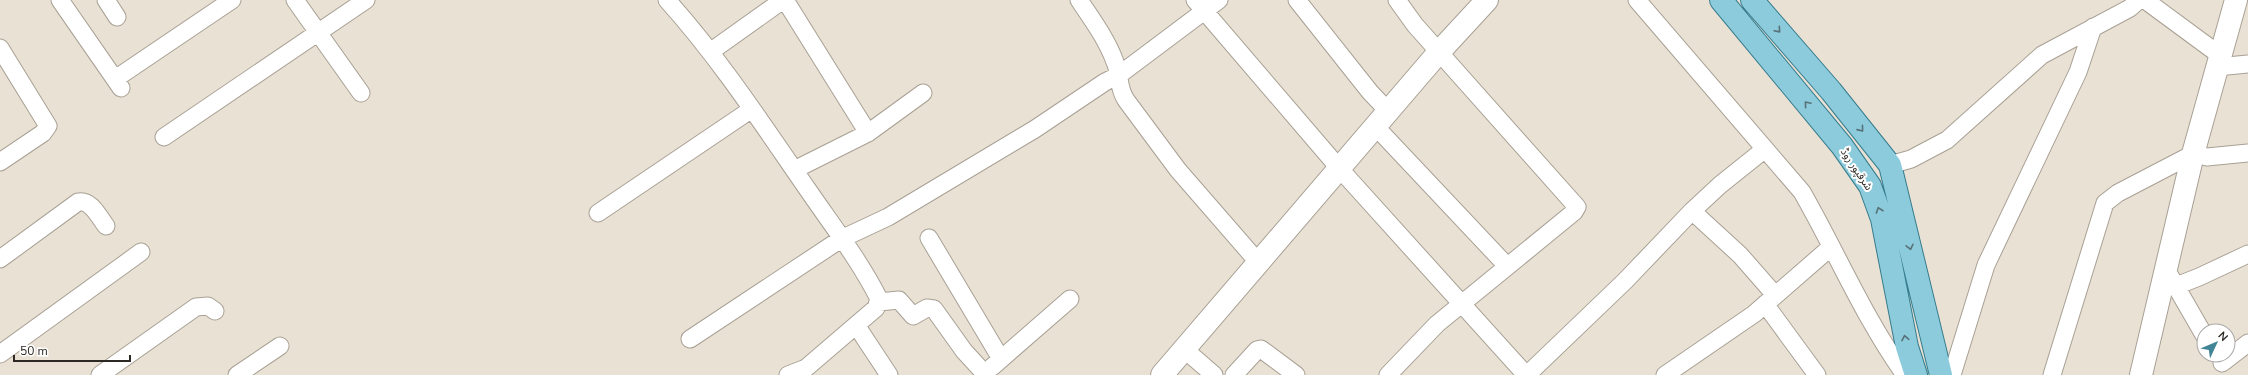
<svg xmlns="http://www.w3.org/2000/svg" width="2248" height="375" font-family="'Nunito Sans','Noto Sans Arabic',sans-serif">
	<rect width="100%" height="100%" fill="#eae1d5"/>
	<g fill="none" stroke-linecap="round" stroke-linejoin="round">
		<!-- minor casing -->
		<g stroke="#a8a094" stroke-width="19">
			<path id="minor" d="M60,0L121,88
				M106,0L117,17
				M295,0L361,93
				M667,0C720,59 763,125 808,190C832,225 860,261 879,299L876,308L806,368L788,375
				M785,0L868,133
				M1079,0C1092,19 1107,40 1115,62C1121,76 1117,86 1126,100L1178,170L1258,262
				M1195,0L1339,168L1526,375
				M1297,0L1370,92L1388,111
				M1637,0L1802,192C1837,253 1864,318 1905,375
				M2145,0L2221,56
				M0,48L48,126L43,133L0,162
				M710,52L783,0
				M2217,67L2248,64
				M115,79L232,0
				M1375,126L1507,266
				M164,137L366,0
				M1890,165L1911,159L1947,140L2042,55L2130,8L2139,0
				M794,170L868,133L923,93
				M1692,211L1740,255L1775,295
				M598,213L752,109
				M929,238L1001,359
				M0,259L78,202C91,199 99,217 106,226
				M2170,276L2204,335
				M2176,286L2199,277L2248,254
				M879,302L899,300L913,316L927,308L934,309L964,351L986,375
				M1765,304L1817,375
				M856,325L889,375
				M690,339L841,239L888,217L1035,129L1105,82L1119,75L1219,0
				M1184,349L1214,375
				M0,354L141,252
				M2222,363L2248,343
				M992,367L1070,299
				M100,375L196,307L208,306L215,311
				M237,375L280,346
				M1234,375L1257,350L1261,349L1296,375
				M1388,375L1437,324L1574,212L1577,207L1415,25L1397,0
				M1527,375L1625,281L1692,211L1720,185L1765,149
				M1665,375L1754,314L1831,247
				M1952,375L1986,265L2078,72L2093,27
				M2052,375L2105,203L2118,193L2193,154L2207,157L2248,153"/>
		</g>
		<!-- tertiary casing -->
		<g stroke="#a8a094" stroke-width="24">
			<path id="tertiary" d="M1162,375L1439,52L1487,0
				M2141,375L2193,154L2236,0"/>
		</g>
		<!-- primary casing -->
		<g stroke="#377c8c" stroke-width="24">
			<path id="primary" d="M1721,0L1842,146L1870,186L1882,219L1907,347L1916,375
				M1752,0L1831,91L1890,165L1941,375"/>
		</g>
		<!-- minor -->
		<use href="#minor" stroke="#fff" stroke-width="17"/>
		<!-- tertiary -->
		<use href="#tertiary" stroke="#fff" stroke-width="22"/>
		<!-- primary -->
		<use href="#primary" stroke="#8bcbdc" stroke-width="22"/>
	</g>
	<!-- one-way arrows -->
	<defs><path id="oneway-chevron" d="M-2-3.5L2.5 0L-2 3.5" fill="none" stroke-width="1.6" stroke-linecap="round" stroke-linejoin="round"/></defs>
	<g stroke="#577177">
		<use href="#oneway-chevron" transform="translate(1778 30) rotate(49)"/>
		<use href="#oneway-chevron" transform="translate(1807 104) rotate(-130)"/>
		<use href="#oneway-chevron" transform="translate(1861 129) rotate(51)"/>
		<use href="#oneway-chevron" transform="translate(1879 210) rotate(-109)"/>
		<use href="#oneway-chevron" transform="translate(1910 247) rotate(77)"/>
		<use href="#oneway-chevron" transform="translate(1905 338) rotate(-101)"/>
	</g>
	<g text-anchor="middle" stroke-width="4" stroke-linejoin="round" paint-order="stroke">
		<!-- street labels -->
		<g font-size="11" fill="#2c2824" stroke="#fff">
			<text transform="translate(1857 169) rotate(56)" y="4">شرقپور روڈ</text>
		</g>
	</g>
	<!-- north arrow -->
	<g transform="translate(2216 343) rotate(46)"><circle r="19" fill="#ffffff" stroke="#aba9a7"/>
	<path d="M0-3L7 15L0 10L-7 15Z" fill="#428596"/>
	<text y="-6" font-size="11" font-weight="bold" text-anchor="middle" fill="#2c2824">N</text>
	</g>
	<!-- scale -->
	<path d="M14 355v6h116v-6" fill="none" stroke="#2c2824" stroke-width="2"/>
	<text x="20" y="355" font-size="12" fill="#2c2824" stroke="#ffffff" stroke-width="3" paint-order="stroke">50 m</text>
</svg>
